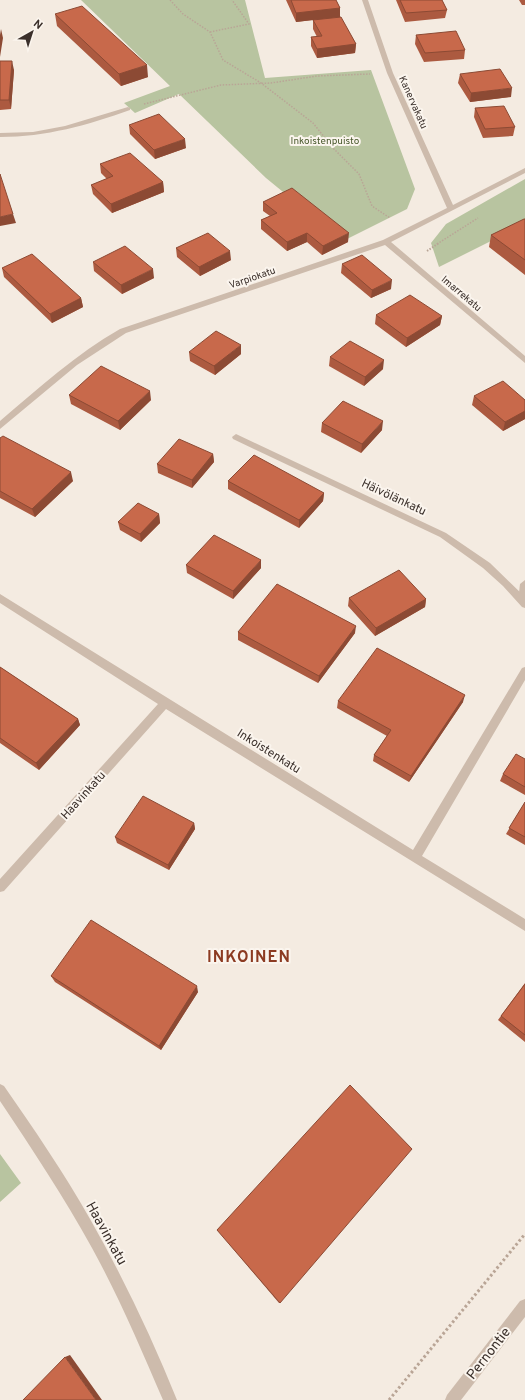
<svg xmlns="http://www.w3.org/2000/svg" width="525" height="1400" font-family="Overpass,sans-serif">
	<rect width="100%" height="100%" fill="#f4ebe1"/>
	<!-- green -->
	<path fill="#b8c4a0" d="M81,0H245L265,78L371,70L415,189L407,209L343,241L266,178L179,94L135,113L124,103L170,86Z
		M525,179V224L439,267L431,243L446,224Z
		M0,1154L21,1183L0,1202Z"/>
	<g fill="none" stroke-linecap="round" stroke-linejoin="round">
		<!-- path-far2 -->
		<path stroke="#b9a596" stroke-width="1.5" stroke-dasharray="1.5 1.5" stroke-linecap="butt" d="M170,0L183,14L210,32L223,60L261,83L313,123L333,148L359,174L372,206L390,218
			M210,32L249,24L232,0
			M144,104L221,85L271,83L317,76L370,74
			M437,244L478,218"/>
		<!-- path-far1 -->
		<path stroke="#b9a596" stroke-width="2" stroke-dasharray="1.5 1.5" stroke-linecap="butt" d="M427,251L439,243"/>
		<!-- path -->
		<path stroke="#b9a596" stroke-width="3" stroke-dasharray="2.5 2.5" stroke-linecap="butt" d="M389,1400L525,1234"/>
		<!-- service -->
		<path fill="#cdbbac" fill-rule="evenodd" d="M525,580V604L523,605L518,601L520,584Z"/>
		<!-- minor -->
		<path fill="#cdbbac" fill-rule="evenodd" d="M362,0H368L393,73L453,205L525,168V173L391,242L525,356V363L385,245L126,333L77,365L0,429V421C39,388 76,354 120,329L383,240L447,208L387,73Z
			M128,107L130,108V110C88,125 46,137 0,137V133L33,132L65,126Z
			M236,434L446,533L490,563L525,597V608L522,607L503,586L483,568L440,537L233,439L232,437Z
			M0,594L413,850L522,668L525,667V680L422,856L525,919V931L166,709L4,891L0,892V879L158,704L0,603Z
			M0,1084L4,1086C34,1129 64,1173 90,1219C123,1277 152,1338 177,1400H163C141,1349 119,1297 92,1248C64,1197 32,1149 0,1101Z"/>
		<!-- tertiary -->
		<path fill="#cdbbac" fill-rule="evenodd" d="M525,1299V1317L461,1400H445L447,1395L520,1301Z"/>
	</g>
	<!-- wall -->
	<path fill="#ac5a40" d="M286,0H336L340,8V17L356,44L355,53L317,58L311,46V37H317L313,29V20L320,19L296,22Z
		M396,0H442L447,10L445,18L405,22Z
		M519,0H525V5H522Z
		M55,14L148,77L121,86L57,26Z
		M416,35L465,50L464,59L424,62L415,44Z
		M0,61L14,70L11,109L0,110Z
		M460,74L511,97L470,102L458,83Z
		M475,108L515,127L513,136L483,138L474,117Z
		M129,125L186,148L155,159L130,134Z
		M100,164L163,182L164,192L112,213L93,194L91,185L107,179L101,173Z
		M263,202L348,242L322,255L307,242L287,251L261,229V220L270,216L263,211Z
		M525,219V275L489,247L491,235Z
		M176,248L231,260L200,276L177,257Z
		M93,262L154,278L122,294L94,271Z
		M342,264L391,289L371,298L341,273Z
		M2,268L81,298L83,307L52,323L4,277Z
		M376,315L442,316L440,325L406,347L375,324Z
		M189,352L241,354L215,375L190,361Z
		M330,357L383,369L364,386L329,366Z
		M69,395L151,400L120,430L71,404Z
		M474,396L525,400V419L503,431L472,405Z
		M322,423L382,430L361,453L321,432Z
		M0,438L73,481L35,517L0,498Z
		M213,454L214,462L192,488L158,473L157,464Z
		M228,481L324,493L323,501L299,528L228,489Z
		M159,514L160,523L141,542L120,530L118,522Z
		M186,565L261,568L233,599L187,573Z
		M349,598L426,599L425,607L375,636L348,606Z
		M238,632L355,633L318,683L238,640Z
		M0,667L78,719L80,725L39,770L0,743Z
		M338,701L463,702L409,782L373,761L374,755L387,736L337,708Z
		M525,759V795L500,781L503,774Z
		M525,802V845L506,834Z
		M194,823L195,829L169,870L117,843L115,837Z
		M51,976L198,992L161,1050L55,982Z
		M525,983V1042L498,1020Z
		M217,1230L280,1303H279Z"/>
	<!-- shaded-wall -->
	<path fill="#8c4a34" d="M340,8V17L296,22V13Z
		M1,29L3,38L0,57V35Z
		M356,44L355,53L317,58V49Z
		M12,61L14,70L11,109L9,100Z
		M147,65L148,77L121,86L119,74Z
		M512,88L511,97L470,102L471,93Z
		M185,139L186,148L155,159L154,150Z
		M163,182L164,192L112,213L111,204Z
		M13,214L16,223L0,226V217Z
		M307,233V242L287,251V242Z
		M349,233L348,242L322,255L323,246Z
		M230,251L231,260L200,276L199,267Z
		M153,269L154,278L122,294L121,285Z
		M392,280L391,289L371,298L372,290Z
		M81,298L83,307L52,323L50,314Z
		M442,316L440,325L406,347L407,338Z
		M241,345V354L215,375L214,366Z
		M384,360L383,369L364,386L365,377Z
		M150,391L151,400L120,430L118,421Z
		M525,411V419L503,431L505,422Z
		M383,421L382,430L361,453L362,444Z
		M213,454L214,462L192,488V480Z
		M71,472L73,481L35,517L32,509Z
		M324,493L323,501L299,528V520Z
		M159,514L160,523L141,542L140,534Z
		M261,560V568L233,599V591Z
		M426,599L425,607L375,636L376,628Z
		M356,626L355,633L318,683L319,676Z
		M465,695L463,702L409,782L411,776Z
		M78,719L80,725L39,770L36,763Z
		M194,823L195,829L169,870L168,865Z
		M197,986L198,992L161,1050L159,1046Z
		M70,1355L102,1400H96L65,1357Z"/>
	<!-- building -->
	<path fill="#c8694b" stroke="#8c4a34" d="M291,0H336L340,8L296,13Z
		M400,0H442L447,10L406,13Z
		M82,6L147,65L119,74L55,14Z
		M341,17L356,44L317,49L311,37L322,36L313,20Z
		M456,31L465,50L425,53L416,35Z
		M0,61H12L9,100H0Z
		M500,69L512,88L471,93L460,74Z
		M504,106L515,127L485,129L475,108Z
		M159,114L185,139L154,150L129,125Z
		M130,153L163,182L111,204L91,185L113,176L100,164Z
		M0,174L13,214L0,217Z
		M292,188L349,233L323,246L307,233L287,242L261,220L277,213L263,202Z
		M524,219H525V260L491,235Z
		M208,233L230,251L199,267L176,248Z
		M125,246L153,269L121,285L93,262Z
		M32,254L81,298L50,314L2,268Z
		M362,255L392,280L372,290L342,264Z
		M410,295L442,316L407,338L376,315Z
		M216,331L241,345L214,366L189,352Z
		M350,341L384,360L365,377L330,357Z
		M101,366L150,391L118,421L69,395Z
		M503,381L525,400V411L505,422L474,396Z
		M343,401L383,421L362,444L322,423Z
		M3,436L71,472L32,509L0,491V438Z
		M179,439L213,454L192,480L157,464Z
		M254,455L324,493L299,520L228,481Z
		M138,503L159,514L140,534L118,522Z
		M214,535L261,560L233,591L186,565Z
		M399,570L426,599L376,628L349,598Z
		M277,584L356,626L319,676L238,632Z
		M377,648L465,695L411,776L374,755L391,730L338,701Z
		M0,667L78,719L36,763L0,738Z
		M516,754L525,759V787L503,774Z
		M143,796L194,823L168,865L115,837Z
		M525,802V837L509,828Z
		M91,920L197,986L159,1046L51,976Z
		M525,984V1035L501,1016Z
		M350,1085L412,1149L280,1303L217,1230Z
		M65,1357L96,1400H23Z"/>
	<g text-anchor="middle" stroke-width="4" stroke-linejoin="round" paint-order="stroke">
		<!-- far-street labels -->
		<g font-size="10" fill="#3b302b" stroke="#fbf5ee">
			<text transform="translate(414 102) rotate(66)" y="4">Kanervakatu</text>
			<text transform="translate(252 277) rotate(-19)" y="4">Varpiokatu</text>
			<text transform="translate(462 293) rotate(40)" y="4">Imarrekatu</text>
		</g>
		<!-- far-park labels -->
		<g font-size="10" fill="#4a5a2e" stroke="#fbf5ee">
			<text x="325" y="144">Inkoistenpuisto</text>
		</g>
		<!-- street labels -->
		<g font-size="12" fill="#3b302b" stroke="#fbf5ee">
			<text transform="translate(394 497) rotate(25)" y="4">Häivölänkatu</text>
			<text transform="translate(269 751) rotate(32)" y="4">Inkoistenkatu</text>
			<text transform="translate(83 795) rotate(-48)" y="4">Haavinkatu</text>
		</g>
		<!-- near-street labels -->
		<g font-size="14" fill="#3b302b" stroke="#fbf5ee">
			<text transform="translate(107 1233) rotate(61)" y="5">Haavinkatu</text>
			<text transform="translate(488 1353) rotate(-52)" y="5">Pernontie</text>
		</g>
		<!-- district labels -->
		<g font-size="16" font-weight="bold" letter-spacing="1" fill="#8c3b22" stroke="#fbf5ee">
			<text x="249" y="962">INKOINEN</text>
		</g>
	</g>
	<!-- north arrow -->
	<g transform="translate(32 32) rotate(39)" stroke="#fbf5ee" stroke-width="3" paint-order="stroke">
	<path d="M0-3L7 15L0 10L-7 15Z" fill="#3b302b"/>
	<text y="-6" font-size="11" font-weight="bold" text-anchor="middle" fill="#3b302b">N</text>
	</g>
</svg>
